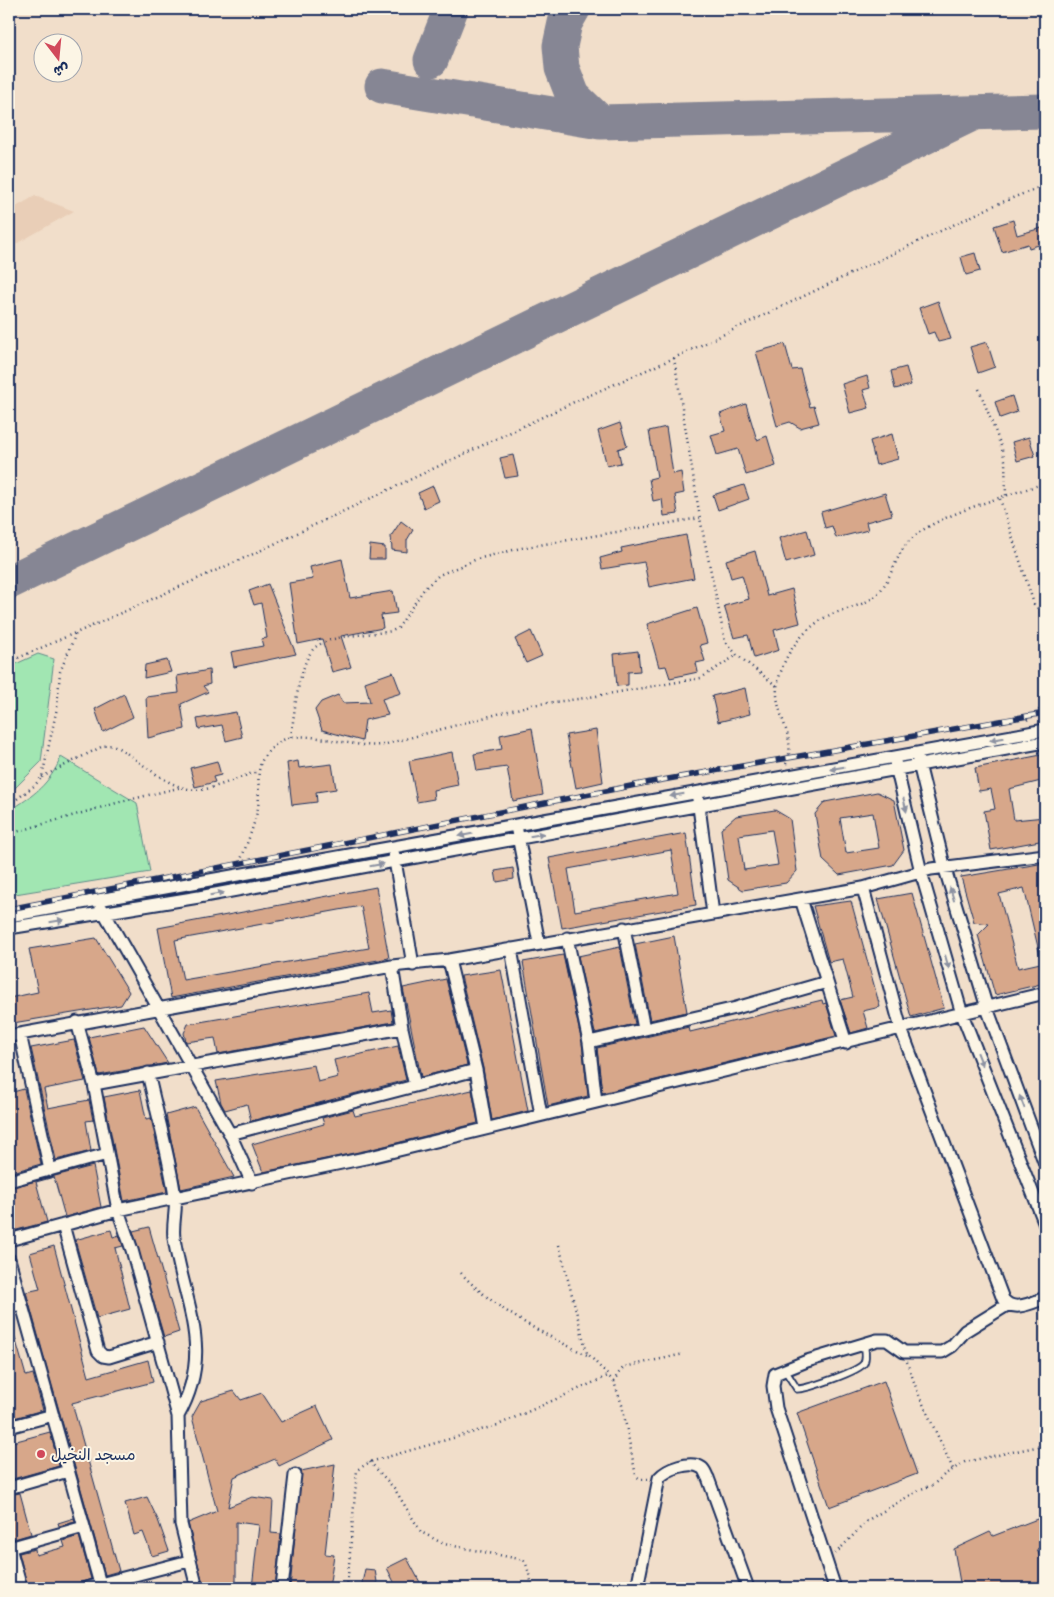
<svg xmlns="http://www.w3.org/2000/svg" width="1054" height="1597" font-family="Dekko,'Playpen Sans Arabic',sans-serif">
	<rect width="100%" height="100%" fill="#f1deca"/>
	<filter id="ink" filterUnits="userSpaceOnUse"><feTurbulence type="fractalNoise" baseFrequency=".02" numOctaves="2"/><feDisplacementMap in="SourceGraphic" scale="10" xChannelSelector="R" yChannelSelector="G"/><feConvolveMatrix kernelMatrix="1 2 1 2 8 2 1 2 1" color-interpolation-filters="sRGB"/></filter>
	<g filter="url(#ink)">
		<!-- built -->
		<path fill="#e9ceb7" d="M35,196L74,211L9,248V211Z"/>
		<!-- green -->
		<path fill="#a1e6b2" stroke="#5e8a88" d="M38,654L54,659L41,762L9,794V667Z
			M61,757L137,803L150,872L9,895V811C33,796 50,784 61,757Z"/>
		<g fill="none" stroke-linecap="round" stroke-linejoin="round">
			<!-- taxiway -->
			<path stroke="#868694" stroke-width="35" d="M573,9L565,23L560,46L562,68L573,96L600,122
				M431,60L451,9
				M382,86L600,122L1045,111
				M9,582L974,113"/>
		</g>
		<!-- building -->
		<path fill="#d7a78a" stroke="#1b2f5e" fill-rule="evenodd" d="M1013,220L1017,235L1045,227V243L1029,248L1028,244L1002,252L994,226Z
			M975,253L980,271L966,275L961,257Z
			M938,301L951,339L938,342L934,332L928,334L919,308Z
			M987,342L995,367L978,373L970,347Z
			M785,344L792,370L800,369L810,407L814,406L819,423L800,428L790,422L777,426L756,352Z
			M906,367L911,385L895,389L891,371Z
			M867,376L870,388L863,390L869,408L850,413L842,384Z
			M1012,396L1017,412L1000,418L995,402Z
			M746,404L757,440L767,436L776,466L746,475L738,449L717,455L711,435L725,431L720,414Z
			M620,423L627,446L618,449L621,463L607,466L598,431Z
			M666,427L673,474L681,472L684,493L675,495L678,514L664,516L662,499L653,501L649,479L657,477L649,431Z
			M892,434L898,459L876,465L870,441Z
			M1029,437L1035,456L1017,461L1012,442Z
			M513,455L518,476L505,478L500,458Z
			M744,485L749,499L718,510L713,495Z
			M433,486L439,501L424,508L418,493Z
			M885,493L892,515L866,522L868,530L836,538L832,526L825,528L821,512Z
			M401,521L413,530L407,540V552L392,550L391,536Z
			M807,530L814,555L786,563L779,538Z
			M686,535L694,578L649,587L644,562L602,569L600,558L622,552L621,548Z
			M370,545L385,547V559H369Z
			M755,551L767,596L792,589L800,623L774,630L779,650L754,658L748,635L734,638L724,606L749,599L742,575L731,578L726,560Z
			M342,559L350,598L393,591L397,613L381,615L383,628L341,636L351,667L332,672L322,639L298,644L289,583L313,579L310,567Z
			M268,584L296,654L234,667L231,652L263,646L261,639L267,638L261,603L254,605L249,591Z
			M697,608L707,643L700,645L705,661L696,663L698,672L670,678L666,666L659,667L647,624Z
			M531,631L542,656L526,663L515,639Z
			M638,651L640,671L628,672V685L617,686L614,654Z
			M167,660L171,672L144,678L145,665Z
			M209,670L210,684L203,686L208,692L181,704L185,729L148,738L146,697L179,693L177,676Z
			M393,672L401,693L382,699L388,715L365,720L362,741L322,730L315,710L321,702L338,695L343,703L370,702L365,682Z
			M745,688L750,714L718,722L712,696Z
			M124,694L133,717L103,732L95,709Z
			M236,712L242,737L226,741L222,725L199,729L197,719Z
			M532,728L543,795L513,801L507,767L477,771L474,754L502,749L500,735Z
			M596,730L603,782L576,788L566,735Z
			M452,752L458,785L433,790L434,799L417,802L409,761Z
			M1041,755L1043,767L1045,766V780L1009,789L1014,820L1045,817V840L991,850L984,811L995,809L991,789L979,791L975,768Z
			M217,761L221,775L213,777L215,782L195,787L190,768Z
			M298,761L299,768L332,764L336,789L316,792L317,802L292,805L287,763Z
			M877,792L894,800L904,850L893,865L839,875L823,860L815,814L825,802ZM873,813L879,848L846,853L840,818Z
			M775,810L790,819L797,871L786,883L743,890L728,880L721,829L736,816ZM772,830L778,865L744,870L739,835Z
			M686,833L696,905L562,928L549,858ZM671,850L678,893L575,911L568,869Z
			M1045,863V959L1041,960L1024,888L999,894L1018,968L1045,962V983L995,995L978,935L989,924L974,922L961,877Z
			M513,868L514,879L497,882L495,871Z
			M376,887L389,958L171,998L158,928ZM361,906L369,948L183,980L175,940Z
			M912,893L944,1008L911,1017L878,899Z
			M851,901L880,1007L863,1011L868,1028L851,1033L840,1000L853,997L843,959L829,962L813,906Z
			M674,936L687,1012L650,1020L635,944Z
			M96,938L129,992L121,1005L13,1023L11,1016H9V998L38,992L29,949Z
			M620,947L635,1024L595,1033L578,956Z
			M563,955L582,1043L588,1096L548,1106L523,962Z
			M501,970L528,1111L492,1120L483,1068L461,976Z
			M446,979L467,1065L421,1077L403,988Z
			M369,993L373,1013L391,1010L393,1022L218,1054L215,1038L186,1042L184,1033L188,1024Z
			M822,1000L823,1004L826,1003L836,1036L602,1093L597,1048L689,1027L690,1032Z
			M144,1026L168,1063L99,1075L89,1037Z
			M74,1040L85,1081L44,1089L48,1108L89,1100L93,1120L86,1121L91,1151L56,1160L31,1048Z
			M398,1046L406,1080L251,1121L247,1104L225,1110L221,1103L216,1081L314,1065L318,1082L338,1077L334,1060Z
			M24,1089L41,1164L9,1173V1093Z
			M140,1090L146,1119L151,1118L167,1192L124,1201L104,1097Z
			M472,1090L478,1123L368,1150L263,1172L252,1144L324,1124L322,1118L353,1110L355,1116Z
			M195,1107L234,1177L181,1189L166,1115Z
			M93,1166L101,1207L65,1217L54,1177L36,1182L47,1222L9,1232V1188Z
			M149,1227L179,1332L164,1337L133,1231Z
			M111,1230L113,1237L119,1235L123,1246L115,1248L130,1309L97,1318L75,1240Z
			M54,1246L89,1377L148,1360L153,1382L72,1403L119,1571L105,1575L26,1292L40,1289L30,1253Z
			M9,1327H12L26,1376L33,1374L43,1410L14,1418L9,1400Z
			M884,1381L917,1474L829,1507L797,1413Z
			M234,1391L241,1400L262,1393L281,1422L317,1406L333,1440L279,1466L275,1459L234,1477L228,1507L252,1497L273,1500L271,1533L281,1534L275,1588H252L259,1525L236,1522V1588H204L188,1523L217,1511L192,1417L201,1401Z
			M50,1432L59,1466L9,1480V1443Z
			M335,1464L325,1554L334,1555L329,1588H290L301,1471Z
			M20,1493L31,1534L14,1539L9,1537V1495Z
			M147,1497L158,1520L169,1551L152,1556L143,1532L134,1535L125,1503Z
			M1045,1516V1546L1037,1549L1045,1571V1588H961L954,1549L990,1532L993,1536Z
			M74,1518L75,1522L59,1526L58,1523Z
			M79,1536L91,1579L65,1588H28L19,1553L35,1549L36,1555L65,1547L63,1541Z
			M407,1558L423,1588H397L387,1568Z
			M365,1569L375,1570L378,1588H361Z"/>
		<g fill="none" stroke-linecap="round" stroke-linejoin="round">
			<!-- service casing -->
			<g stroke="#1b2f5e" stroke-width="9">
				<path id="service" d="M785,1370L797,1389C807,1389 860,1371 864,1363C867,1357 865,1350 864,1343"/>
			</g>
			<!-- minor casing -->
			<g stroke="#1b2f5e" stroke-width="15">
				<path id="minor" d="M918,760L945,869L987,1008L1045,1164
					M895,762L921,872L962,1014L1045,1224
					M698,799L713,914
					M517,831L539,943
					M394,855L413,965
					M863,888L901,1029L1003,1299C1013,1313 1031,1303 1045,1298
					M801,899L846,1043
					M101,907L230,1134L252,1183
					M9,916L1045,730
					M9,928L199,897L1045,742
					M624,928L644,1029
					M567,938L589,1042L596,1102
					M511,949L541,1115
					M449,960L476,1070L486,1128
					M392,966L402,1028L415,1086
					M77,1022L94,1084L118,1210L132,1250L178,1416L181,1524L197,1588
					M20,1034L50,1170
					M9,1036L392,966L449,960L863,888L931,869L1045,855
					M589,1042L736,1008L827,982
					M148,1073C157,1114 169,1155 175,1197C177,1210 172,1224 174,1238C184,1305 215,1350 178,1416
					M94,1084L402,1028
					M230,1134L476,1070
					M9,1181L107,1154
					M63,1225L98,1351L103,1356L109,1357L158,1342
					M9,1240L118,1210L370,1157L1045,993
					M9,1259L100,1584L189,1561
					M9,1307L21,1304
					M9,1427L53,1415
					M9,1488L68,1471
					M9,1544L21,1588
					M9,1548L84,1527
					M86,1588L100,1584
					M282,1588L295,1475
					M637,1588L659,1478C667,1469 690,1460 702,1468C705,1470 706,1475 708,1478L748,1588
					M835,1588L776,1408L773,1386L775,1374L807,1361L877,1340H887L904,1352H942L952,1346L965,1331L1007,1305"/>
			</g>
			<!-- path -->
			<path stroke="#1b2f5e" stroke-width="2.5" stroke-dasharray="1 4" stroke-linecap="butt" d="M674,358L700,518L725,641L737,655L778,687
				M979,389L1001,446L1005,460L1006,496
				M1000,499L1034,604L1045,617
				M9,662L75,633
				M1027,720L1045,705
				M291,737C294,716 299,657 317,646C335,634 370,635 392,631L398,628L424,589L439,575L477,559L521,548L700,518
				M786,764C797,741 778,718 777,695C776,687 779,676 782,669C789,646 811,623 832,614C845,609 862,606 874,597C892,582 894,556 910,540C935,515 1010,495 1045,483
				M42,777L103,746L113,745C141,759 172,796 206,789C223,785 241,777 258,771
				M9,805L34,786L42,777L57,708L60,672L76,633L251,555L574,402L674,358L995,205L1045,185
				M9,834L120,802L182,787
				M240,862C246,846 253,829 257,812C263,788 250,766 272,748C277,743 285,738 292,737C322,734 352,748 383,745L531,705L578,699L701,678L737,655
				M559,1245L587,1353L614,1382L622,1405L636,1476L640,1479H648
				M461,1273C494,1309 543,1334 587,1355
				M907,1362L918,1393L953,1469
				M614,1382L617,1375L624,1367L684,1354
				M370,1462L394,1488L421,1532L444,1544L524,1560C529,1569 529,1579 534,1588
				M835,1554L868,1520L921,1489L933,1485L944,1475L965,1462L1045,1445
				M347,1588L357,1470L370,1462L498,1425L608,1376"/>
			<!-- service -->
			<use href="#service" stroke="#fcf5e5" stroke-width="5.5"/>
			<!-- minor -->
			<use href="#minor" stroke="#fcf5e5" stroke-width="11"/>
			<!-- rail casing -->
			<g stroke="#1b2f5e" stroke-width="5.5">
				<path id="rail" d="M9,909L651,782L1045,713"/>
			</g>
			<!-- rail -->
			<use href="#rail" stroke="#fcf5e5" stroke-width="4" stroke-dasharray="11" stroke-linecap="butt"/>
		</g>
		<!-- one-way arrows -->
		<defs><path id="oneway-solid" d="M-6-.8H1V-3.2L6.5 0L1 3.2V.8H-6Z" transform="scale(1.25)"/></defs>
		<g fill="#8c92a2">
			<use href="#oneway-solid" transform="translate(997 739) rotate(170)"/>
			<use href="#oneway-solid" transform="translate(837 768) rotate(170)"/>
			<use href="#oneway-solid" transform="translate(677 795) rotate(170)"/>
			<use href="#oneway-solid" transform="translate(905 805) rotate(77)"/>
			<use href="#oneway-solid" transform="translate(466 835) rotate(169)"/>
			<use href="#oneway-solid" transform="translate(537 835) rotate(-10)"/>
			<use href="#oneway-solid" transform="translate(377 865) rotate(-10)"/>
			<use href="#oneway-solid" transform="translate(217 894) rotate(-10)"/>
			<use href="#oneway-solid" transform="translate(952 894) rotate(-107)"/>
			<use href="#oneway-solid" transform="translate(57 921) rotate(-9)"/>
			<use href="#oneway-solid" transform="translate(947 962) rotate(74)"/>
			<use href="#oneway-solid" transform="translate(980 1059) rotate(68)"/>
			<use href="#oneway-solid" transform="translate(1022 1102) rotate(-111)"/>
		</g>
	</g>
	<!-- markers -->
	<circle fill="#d1495b" stroke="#fcf5e5" stroke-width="2" cx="41" cy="1454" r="5"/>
	<g text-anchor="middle" stroke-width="4" stroke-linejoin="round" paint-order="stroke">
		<!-- poi labels -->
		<g font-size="16" fill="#1b2f5e" stroke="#fcf5e5" text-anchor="start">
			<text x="51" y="1460">مسجد النخيل</text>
		</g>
	</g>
	<!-- margin -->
	<rect width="1054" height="1597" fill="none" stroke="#fcf5e5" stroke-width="30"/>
	<rect x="15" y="15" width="1024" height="1567" fill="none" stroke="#1b2f5e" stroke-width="2" filter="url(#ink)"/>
	<!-- north arrow -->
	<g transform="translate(58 58) rotate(164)"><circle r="24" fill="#fcf5e5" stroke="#a2a6af"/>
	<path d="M0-4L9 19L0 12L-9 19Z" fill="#d1495b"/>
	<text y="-8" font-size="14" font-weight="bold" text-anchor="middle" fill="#1b2f5e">ش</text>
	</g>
</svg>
